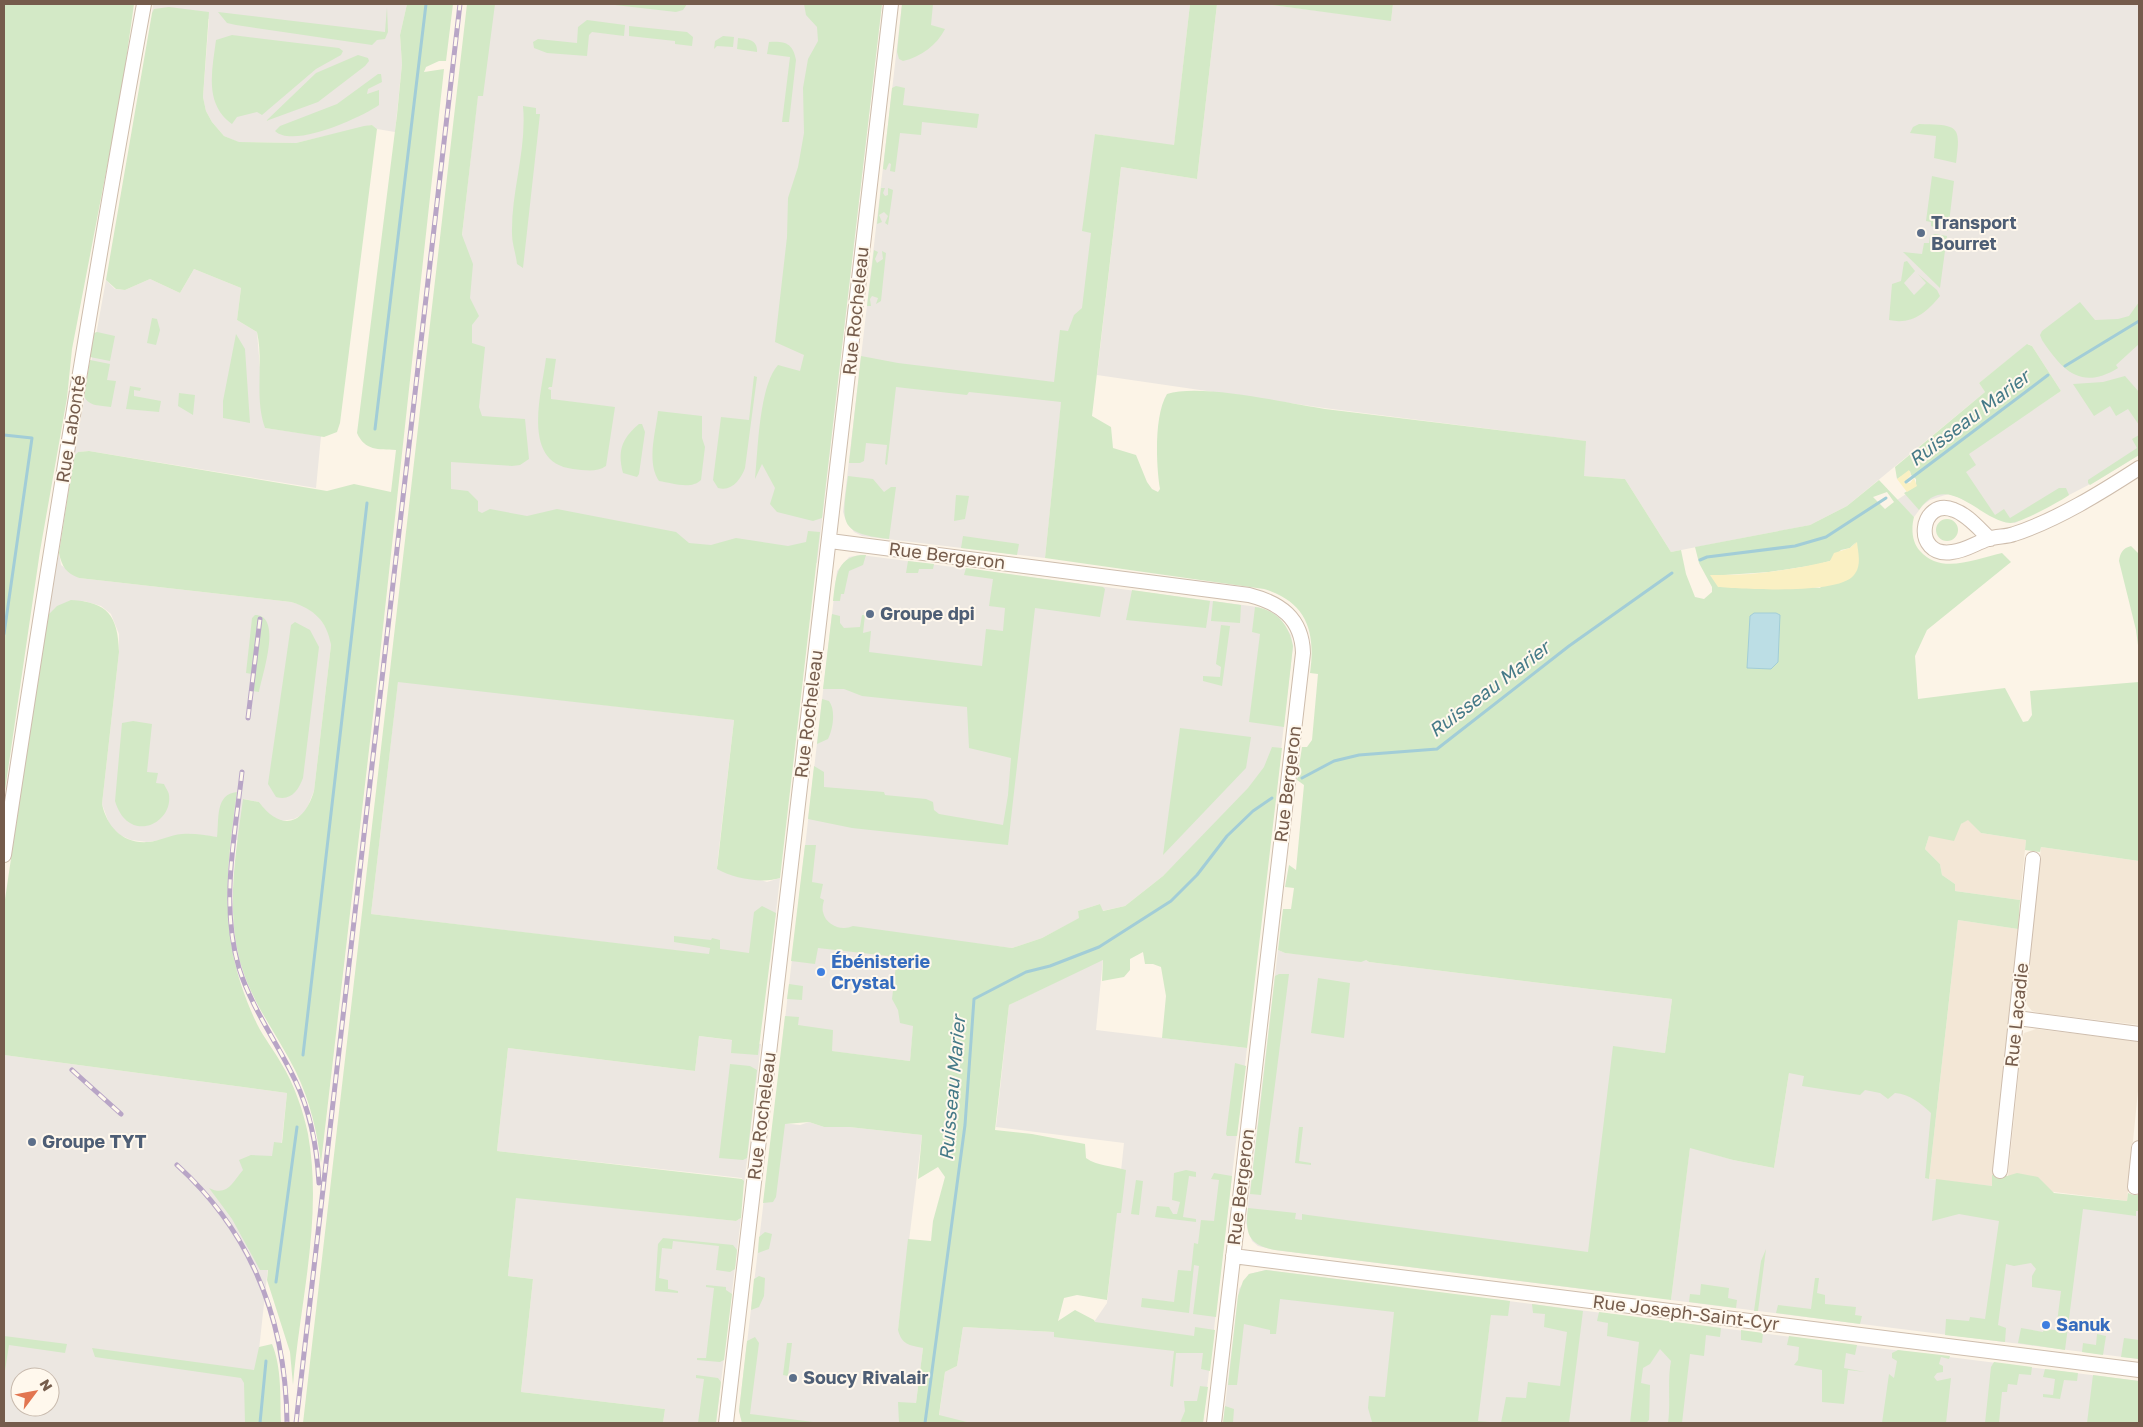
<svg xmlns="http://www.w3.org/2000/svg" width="2143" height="1427" font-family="'Golos Text',sans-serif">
	<rect width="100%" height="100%" fill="#fcf4e7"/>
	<!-- residential -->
	<path fill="#f3e7d6" d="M1968,819L1981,833L2026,840L2020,900L1955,891V884L1942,875L1940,864L1925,849L1929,836L1961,824Z
		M2041,847L2139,861V1025L2040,1013L2032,1011L2027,1005L2026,996Z
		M1958,920L2018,929L1992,1186L1929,1179Z
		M2036,1029L2137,1041L2139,1043V1081L2127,1201L2007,1186L2022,1039L2024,1033Z"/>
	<!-- industrial -->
	<path fill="#ece7e1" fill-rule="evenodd" d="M153,4H407L400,35L402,64L395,132L377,129L372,125L296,143L238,142L224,136L212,122L206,111L203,97L209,19L152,13Z
		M488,4H882L817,563L431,512Z
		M902,4H1190L1174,146L1095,134L1092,276L1062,395L1045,558L862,536L854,532L845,518L843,512Z
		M1217,4H1264L1391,20L1393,4H2139V455L2098,480L2015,523L2003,521L1958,497L1948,494L1930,500L1923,505L1914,517L1897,500L2061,391L2032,346L2028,344L1979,383L1985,392L1847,506L1810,525L1671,552L1625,479L1583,476L1585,441L1324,408L1097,375L1121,167L1197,179Z
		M194,269L241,288L237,320L257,332L265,428L321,436L316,488L89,451L78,452L74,456L106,280L115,289L125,290L150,279L180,293Z
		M59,553L61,565L79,578L291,602L306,606L318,616L329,632L331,645L314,791L305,813L294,819L281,821L268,814L259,802L244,799L238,840L200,835L147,842L131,840L120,835L110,826L102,804L119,652V634L111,614L101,606L84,601L47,616Z
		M861,555L1258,607L1278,615L1291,635L1293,646L1277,786L1174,865L1163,876L1125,906L1102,911L1100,904L1078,911L1080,918L1042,938L1012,948L922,937L910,1061L782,1045L837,571L849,557Z
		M398,681L734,720L717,866L767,882L780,878L770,962L371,914Z
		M1278,950L1285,953L1366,960L1369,962L1672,999L1665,1053L1635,1049L1606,1292L1275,1250L1258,1246L1252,1241L1246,1223Z
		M1103,959L1096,1030L1247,1048L1203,1423H971L939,1416L945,1372L957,1366L963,1327L1054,1332L1094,1322L1107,1303L1124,1143L996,1127L1009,1005Z
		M699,1036L761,1044L744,1185L742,1178L497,1151L508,1048L695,1071Z
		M4,1055L287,1093L251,1423H4ZM20,1377H50V1407H20Z
		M1794,1070L1937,1100L1929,1179L1992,1186L2139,1211V1359L1671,1300L1690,1147L1733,1160L1774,1168L1789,1073Z
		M773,1122L800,1125L809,1122L824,1127H849L922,1135L898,1330L923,1348L916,1403L917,1423H742L739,1411Z
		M516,1197L736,1221L741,1218L716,1423H663L665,1409L521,1392L533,1279L508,1276Z
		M1266,1270L1399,1287L1382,1423H1223L1239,1289L1249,1274Z
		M1493,1299L2139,1381V1423H1477Z"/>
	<!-- green -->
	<path fill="#d3e9c6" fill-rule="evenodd" d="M4,4H134L122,89L72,349L67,398L40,551L4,797Z
		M407,4H453L446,61H439L426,67L424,72L444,69L379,664L321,1163C317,1131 310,1101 296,1072C281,1041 260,1014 247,982C223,924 235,859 243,799L259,802C281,832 304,825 314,791L331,645C327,621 314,609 291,602L79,578C66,573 62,567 59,553L74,456L78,452L89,451L327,491L354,484L391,492L396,450C378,449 365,451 357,433L397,115L402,64L400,35Z
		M467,4H495L483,96H478L462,235L473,264L470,298L479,316L472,325V343L485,347L479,407L482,416L525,419L529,459L520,465L512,466L451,462V489L468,491L478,501V511L482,513L490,509L527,516L557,509L676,532L689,543L711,545L736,538L788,546L806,542L808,531L820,532L780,878C763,884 732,878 717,869L734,720L398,682L371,914L709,954L710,948L674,942V936L711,940L712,938L720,940V949L749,953L754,912L762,906L776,913L758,1055L731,1053L732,1040L699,1036L695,1071L508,1048L497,1151L742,1179L744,1181L741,1218L736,1221L516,1198L508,1276L533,1279L521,1392L665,1409L663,1423H303Z
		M606,4H687L683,10L676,12Z
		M804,4H882L822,518L813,521L777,512L770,504L775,488L762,464L755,479C758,450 759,386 778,365L800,371L804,355L775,342L787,237L788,198L798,167L804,133L803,88L808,59L818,41L817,27L806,15Z
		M902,4H933L931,25L945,29C937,45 921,57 903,61L899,59L897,52Z
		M1190,4H1217L1197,179L1121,167L1092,416L1111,427L1113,448L1136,455L1147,482L1152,489L1158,492L1160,489C1156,465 1154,415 1167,394C1201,383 1286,403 1325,409C1412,420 1499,430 1586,441L1584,476L1625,479L1671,552L1681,550L1686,574L1695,597L1704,599L1712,592V587L1699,563L1695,547L1810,525L1847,506L1879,480L1914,517C1911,529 1912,542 1920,551C1941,575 1975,559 2002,553L2011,562L1927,630L1915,656L1918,699L2005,688L2023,722L2028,721L2032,715L2030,691L2139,682V861L2041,847L2040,852L2025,850L2026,840L1981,833L1968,820L1961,824L1954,841L1929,836L1925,849L1940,864L1942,875L1955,884V891L2020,900L2018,929L1958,920L1929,1179L1925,1178L1931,1113C1920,1103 1910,1094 1895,1093L1888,1099L1880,1093L1865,1090L1860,1095L1802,1086L1804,1076L1789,1073L1774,1168L1733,1160L1690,1148L1671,1300L1275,1250C1247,1245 1245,1232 1248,1208L1296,1213L1295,1219L1302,1220V1214L1308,1215L1588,1252L1613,1046L1665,1053L1672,999L1369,962L1366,960L1361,962L1285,953L1278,950L1283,909H1291L1294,888L1285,887L1289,865L1296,870L1304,785L1297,780L1302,747H1307L1312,740L1318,674L1310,673C1316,632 1307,602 1264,589L1045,558L1061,402L969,392L967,395L896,387L887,465L885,464L887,445L866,443L864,461L860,463H849L861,356L898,363L1054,382L1060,330L1068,331L1074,315L1082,308L1091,233L1082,231L1095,134L1174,145ZM1887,492L1894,502L1885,509L1873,497ZM1856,542L1820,588L1710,576L1769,572L1815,565L1830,561L1841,550L1850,548Z
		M1264,4H1393L1391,21Z
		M169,7L209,12L203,97L206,111L212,122L224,136L239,142L296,143L364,126L372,125L377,129L340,423L337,432L324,437L265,428C254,397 264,364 257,332L237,320L241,288L194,269L180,293L150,279L125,290L116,289L106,280L152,13L154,9Z
		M387,7L388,32L385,39L377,40L372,45L236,25L227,23L218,12L385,32Z
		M587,20L625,25L624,36L592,32L589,35L587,56L547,53L534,48L533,42L538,39L577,43L578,27Z
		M629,26L687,32L693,37L692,46L675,44V41L629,36Z
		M232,35L339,48L343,51L341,55L316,69L262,115L257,112L237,117L232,124C204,104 212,71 216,40Z
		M723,36L734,37L733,47L717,46L714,49L715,41Z
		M738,38C748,39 758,40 757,52L737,49Z
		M769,42C785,41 793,43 796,60L789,122H782L790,57L767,54Z
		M358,55L368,58L369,61L365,66L318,102L266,121L316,73Z
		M378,74H381L382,82L368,89L367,94L379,90V105C362,117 293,149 275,131L280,126L337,104Z
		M896,86L905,88L903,105L979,114L977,128L922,122L921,135L900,133L895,172L890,171L891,164L889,163L886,170L883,169L892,88Z
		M523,106L536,108V114H540L523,268L517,264C516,254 512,244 512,234C511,191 527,150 523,106Z
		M1919,124C1959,125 1961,125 1956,163L1934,158L1936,136L1910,133L1913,127Z
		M1932,176L1954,181L1948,231L1931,226V222L1926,221Z
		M881,188H885L883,193L885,196L888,195V188L893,190L888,225L885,223L888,216L884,212L879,215L882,222L877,224Z
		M1935,234L1947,236L1940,288L1903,252L1922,254L1924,243H1929L1930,236Z
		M874,250L878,252L875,259L877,263L883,259L882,251L886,253L881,301L876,304L878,298L872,296L870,299L871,306H867Z
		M1907,261L1915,271L1904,283L1914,295L1926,283L1918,274L1937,290L1940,296C1926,313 1912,325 1889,320L1892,284L1901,281L1904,262Z
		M2080,302L2095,320L2118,319L2129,316L2139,302V344L2116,365L2118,368C2081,391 2062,370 2042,340L2040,335L2042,331Z
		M152,318L157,319L160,330L156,345L147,343Z
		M97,332L115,336L110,361L90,357L94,333Z
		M236,334L245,349L250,423L223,418V401Z
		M2027,344L2032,346L2061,391L1969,454L1976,465L1966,472L1995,515L2004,509L2010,518L2059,488H2066L2069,495C2061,501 2019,524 2010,523C1980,521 1948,469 1919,510L1904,493L1916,486V479L1911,475L1910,471L1897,479L1895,467L1985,392L1979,383Z
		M546,358L556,359L552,387H549L548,389L551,390V399L615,407L606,466C596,473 584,470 573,469C520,463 542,392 546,358Z
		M90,360L110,364L107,380L116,381L111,407C100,405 89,407 84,396Z
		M754,376L757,377L745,468C741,479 732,492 718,488L713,480L721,417L749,420Z
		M2125,376L2139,392V425L2128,409L2116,416L2110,406L2094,416L2073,384L2103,382Z
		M130,386L141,388L140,391L134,390V396L161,401L159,412L126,409Z
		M179,393L195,395L193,415L178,406Z
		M658,411L702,416V438L705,447L701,480C691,490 672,483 659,481C646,462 656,432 658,411Z
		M639,424H642L645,432L639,474L637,477L623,473C617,451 622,438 639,424Z
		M2139,435V455L2090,485L2088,483V480L2137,448L2132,439Z
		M848,476L873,479L884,492L891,487H896L889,539C837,533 842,523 848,476Z
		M956,495L969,496L965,519L954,521Z
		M1936 530a11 11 0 1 1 22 0a11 11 0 1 1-22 0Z
		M963,536L1019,544L1017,555L961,548Z
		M2131,546L2139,554V653L2136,630L2119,561C2120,553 2123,548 2131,546Z
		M861,555H866L863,565L849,571L844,594H841L840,601H833C836,580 835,558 861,555Z
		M908,561L934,564L933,569H919L918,573H906Z
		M966,568L1103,587L1105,589L1100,617L1035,608L1008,845L852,828L808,819L814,766L824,772V787L884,792L885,795L926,799L933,802L934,810L939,814L1003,825L1008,795L1011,758L969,748L967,707L862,696L844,689H823L832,614L840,616V623L844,628L860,627L862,615H865L863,633L871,631L869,652L982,666L986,629L1003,631L1005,608L989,606L993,579L964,575Z
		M1132,590L1210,601L1206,628L1126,620Z
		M71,600C108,602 118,616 119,652L102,804C107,827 123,844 148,842C160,841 170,835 182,834C193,833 205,835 217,837C219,819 215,794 237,792C225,878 218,943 257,1024C264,1038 274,1050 281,1063C294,1084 303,1110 308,1134C323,1218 300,1301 293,1385L290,1352L267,1280L268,1270H260L232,1219L209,1188C227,1197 232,1183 243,1170L239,1160L251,1155L272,1156L274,1142L282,1143L287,1093L4,1055V906L47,616L57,606Z
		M1213,601L1241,605L1240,623L1211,621Z
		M1255,607C1277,610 1289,625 1293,646L1284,727L1249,722L1260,634L1252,632Z
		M255,615C283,615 262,675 259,692L253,691L261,619L258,618L252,674L246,673L252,618Z
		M295,622L310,630L319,647L303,778C298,791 291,801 276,797L268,784L291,625Z
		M1221,625L1230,626L1222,686L1203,681V676L1220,677L1221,667L1216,664Z
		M822,699L829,701C836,710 833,729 828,739L817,744Z
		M133,721L152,724L147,772L158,773L156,783L164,784C165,787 169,792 169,795C173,824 128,845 115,801L122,723Z
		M1180,728L1251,737L1246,768L1163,855Z
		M1272,747L1282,748L1247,1048L1162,1038L1166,996L1161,967L1153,964H1145L1143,952L1130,959V970L1124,977L1102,981L1103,960L1009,1005L995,1130L1032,1134L1085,1144L1086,1158C1097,1166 1113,1166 1126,1170L1121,1213H1117L1107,1300L1077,1295L1064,1298L1058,1321L1075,1310L1094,1320L1095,1322L1194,1336L1195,1327L1215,1330L1210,1371L1201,1369L1203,1353H1176L1173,1387L1170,1386L1174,1351L1054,1337V1332L963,1327L957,1366L945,1372L939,1415L971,1423H899L898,1402L916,1403L923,1348C909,1345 902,1345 898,1330L908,1239L931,1241L933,1221L945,1177L938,1167L918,1179L922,1135L849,1127H824L809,1122L785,1124L776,1197L773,1202L763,1203L785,1016L799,1017L798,1025L833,1030L832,1051L910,1061L913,1026L900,1023L898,1010L892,999L897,957L818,948L815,964L791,961L805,845H816L812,882L823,884L820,898L824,900C823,904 822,909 823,912C826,926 842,931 853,926L1012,948L1042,938L1079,918L1078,911L1100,904L1103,911L1125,906L1163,876L1248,788L1264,767Z
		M1279,974H1289L1261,1195L1250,1194L1275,976Z
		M1318,978L1350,983L1344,1038L1311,1033Z
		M789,984L803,986L802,1000L787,999Z
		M1235,1063L1246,1066L1237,1136H1227L1226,1134Z
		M730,1064L750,1066L757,1070L747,1158L743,1160L719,1158Z
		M1299,1127H1303L1299,1161L1311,1163V1165L1295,1163Z
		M1186,1170L1196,1172V1177L1189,1176L1183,1217L1196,1219V1222L1155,1217L1157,1206L1169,1207L1173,1214H1177L1180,1202L1172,1200L1174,1173Z
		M1214,1173L1232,1176L1216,1317L1193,1314L1199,1266L1194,1265L1189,1313L1141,1307L1142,1298L1174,1302L1178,1270L1191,1271L1194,1243L1198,1244L1201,1220L1214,1221L1219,1180L1211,1179Z
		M2017,1173L2038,1177L2054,1193L2127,1201L2128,1193L2133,1195H2139V1211H2136V1216L2083,1209L2065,1350L2018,1343L2021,1328L2043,1332L2044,1329L2056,1330L2061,1291L2032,1287V1276L2036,1269L2031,1263L2014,1266L2006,1264L1998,1325L2006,1328L2005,1342L1945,1335L1946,1319L1969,1321L1970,1317L1985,1319L1999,1221L1959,1214L1932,1221L1936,1179L1992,1186V1175L2007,1176Z
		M1136,1180L1143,1181L1139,1215L1131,1214Z
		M765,1232L772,1234L769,1249L758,1253L759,1237Z
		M663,1238L733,1245L737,1250L735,1269L730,1272L716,1270L719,1246L673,1241L672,1249L662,1248L659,1278L668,1280V1289L678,1291V1293L655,1291L658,1244Z
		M1766,1249L1758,1311H1754L1761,1261Z
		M1266,1270L1510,1301L1508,1316L1491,1315L1478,1421L1501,1423L1506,1397L1526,1398L1528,1382L1560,1386L1567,1332L1544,1327L1545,1314L1533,1313L1532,1304L1583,1311L1569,1423L1372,1422L1368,1408L1369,1396L1385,1397L1394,1312L1280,1299L1276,1334H1270V1330L1244,1324L1237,1385H1228L1238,1296L1243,1281L1249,1274Z
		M759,1276L765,1278L764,1296L759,1307L751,1310L754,1279Z
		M1815,1278H1819L1817,1293L1825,1295V1304L1856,1307L1855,1315L1862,1316L1860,1324L1776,1313L1778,1305L1811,1309Z
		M1701,1284L1729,1288L1728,1298L1737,1300L1736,1308L1689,1302L1690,1294L1700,1295Z
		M706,1285L726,1287V1290L732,1294L724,1360L720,1362L697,1360V1358H706L714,1288L706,1287Z
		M1599,1312L1721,1328L1720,1337L1706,1335L1704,1356L1690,1354L1682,1423H1668C1671,1402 1667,1382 1671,1361L1660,1349L1650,1364L1643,1368L1641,1383L1650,1385L1649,1420L1646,1423H1630L1639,1342L1607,1336L1608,1323L1597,1321Z
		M1741,1330L1763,1333L1762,1343L1741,1340Z
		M2097,1334L2106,1336L2103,1355L2082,1352L2083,1343L2096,1345Z
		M4,1336L67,1344L65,1353L9,1345L4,1377Z
		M1789,1336L1857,1345L1855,1355L1846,1353L1844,1368L1865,1372L1848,1370L1844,1404L1822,1402V1370L1794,1365L1798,1360L1799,1347L1787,1345Z
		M755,1337L759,1343L750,1414L821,1423H742L739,1411L747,1341Z
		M2124,1338L2139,1340V1359L2121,1357Z
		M787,1343H792L788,1376L783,1375Z
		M272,1344C282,1368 280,1398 281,1423H245L244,1383L241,1378L95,1357L92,1348L254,1370L259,1347Z
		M1898,1350L1950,1356L1949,1359L1941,1357L1939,1364L1943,1366V1372L1937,1373L1934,1377L1937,1381L1951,1378L1946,1423H1882L1889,1374L1894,1378L1897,1361L1892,1358V1353Z
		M1994,1362L2032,1367L2031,1375L2019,1374L2017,1385L2008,1384L2007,1392H2002L1999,1423H1985L1991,1367Z
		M2045,1369L2078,1373L2077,1381L2064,1380L2060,1399L2043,1397V1394L2053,1395L2055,1379L2043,1377Z
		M696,1375L718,1378L721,1382L716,1423H698L704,1379L696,1378Z
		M2093,1375L2139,1381V1423H2087Z
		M1200,1386L1208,1387L1203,1423H1180L1185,1411L1184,1401H1197Z
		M1225,1406L1234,1409L1233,1423H1223Z"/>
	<!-- sand -->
	<path fill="#faf0c3" d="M1909,470L1911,475L1904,483H1910L1914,478L1917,486L1907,492L1897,479Z
		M1857,542C1858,552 1862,566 1854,575C1839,595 1744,589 1718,587L1710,575C1750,576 1792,570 1830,561L1834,553L1850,548Z"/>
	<!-- water -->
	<path fill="#bcdee5" stroke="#a2cdd7" d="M1754,613H1776L1780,615L1778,662L1771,669L1747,668L1750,616Z"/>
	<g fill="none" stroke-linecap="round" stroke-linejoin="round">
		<!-- stream -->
		<path stroke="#a2cdd7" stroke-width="3" d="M2065,366L2139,321
			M375,429L426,4
			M4,435L32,438L4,634
			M1906,482L2048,375
			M1700,560L1707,557L1795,546L1826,537L1886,498
			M1302,778L1334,761L1359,755L1437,749L1569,646L1672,573
			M303,1055L367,503
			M276,1282L297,1127
			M260,1423L266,1361
			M925,1423L965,1125L974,999L1026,972L1050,966L1099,947L1171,901L1197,875L1227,836L1253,811L1272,798"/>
		<!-- minor casing -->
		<g stroke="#cebdad" stroke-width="16">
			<path id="minor" d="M1990,539C1979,529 1968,515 1954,510C1920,496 1911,558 1952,552C1965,551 1976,543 1988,539C1997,536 2006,537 2014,534C2057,520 2102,492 2139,468
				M830,541L1249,595C1280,603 1302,618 1303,653L1214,1423
				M4,855C47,571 92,287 144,4
				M2017,1018L2139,1034
				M2000,1171L2033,859
				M2135,1187L2139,1148
				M1233,1256L2139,1370
				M726,1423L891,4"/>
		</g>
		<!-- minor -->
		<use href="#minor" stroke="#fff" stroke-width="14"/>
		<!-- rail casing -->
		<g stroke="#b8a5c6" stroke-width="5">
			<path id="rail" d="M248,718L260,619
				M242,772C235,836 220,904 239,968C252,1009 277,1042 295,1080C311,1113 317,1147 319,1183
				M72,1070L121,1114
				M177,1165C253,1234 286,1321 287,1423
				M296,1423L460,4"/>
		</g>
		<!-- rail -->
		<use href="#rail" stroke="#fff8ed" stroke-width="3" stroke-dasharray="9" stroke-linecap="butt"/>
	</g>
	<!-- markers -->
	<g fill="#5c6f8a" stroke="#fff8ed" stroke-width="2">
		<circle cx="1921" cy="233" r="5"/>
		<circle cx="870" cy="614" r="5"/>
		<circle cx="32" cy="1142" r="5"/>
		<circle cx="793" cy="1378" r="5"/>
	</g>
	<g fill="#3f7fe0" stroke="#fff8ed" stroke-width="2">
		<circle cx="821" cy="972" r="5"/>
		<circle cx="2046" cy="1325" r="5"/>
	</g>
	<g text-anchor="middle" stroke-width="4" stroke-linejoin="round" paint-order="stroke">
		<!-- service labels -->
		<g font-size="18" font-weight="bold" fill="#4e5e75" stroke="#fff8ed" text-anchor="start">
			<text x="1931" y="229">Transport<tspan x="1931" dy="21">Bourret</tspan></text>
			<text x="880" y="620">Groupe dpi</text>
			<text x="42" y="1148">Groupe TYT</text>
			<text x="803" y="1384">Soucy Rivalair</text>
		</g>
		<!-- street labels -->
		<g font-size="18" fill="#755c4c" stroke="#fff8ed">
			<text transform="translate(856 311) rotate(-84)" y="6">Rue Rocheleau</text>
			<text transform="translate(71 429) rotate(-81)" y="6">Rue Labonté</text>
			<text transform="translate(947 556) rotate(7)" y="6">Rue Bergeron</text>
			<text transform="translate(809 714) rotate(-83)" y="6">Rue Rocheleau</text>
			<text transform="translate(1288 784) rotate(-83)" y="6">Rue Bergeron</text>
			<text transform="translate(2017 1015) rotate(-84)" y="6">Rue Lacadie</text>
			<text transform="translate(762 1116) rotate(-83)" y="6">Rue Rocheleau</text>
			<text transform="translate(1241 1187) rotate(-83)" y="6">Rue Bergeron</text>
			<text transform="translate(1686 1313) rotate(7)" y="6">Rue Joseph-Saint-Cyr</text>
		</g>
		<!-- shop labels -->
		<g font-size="18" font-weight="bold" fill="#366cbe" stroke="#fff8ed" text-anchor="start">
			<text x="831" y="968">Ébénisterie<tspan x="831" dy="21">Crystal</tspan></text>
			<text x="2056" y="1331">Sanuk</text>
		</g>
		<!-- water labels -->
		<g font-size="19" font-style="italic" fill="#467a88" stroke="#fff8ed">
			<text transform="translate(1969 418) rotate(-37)" y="7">Ruisseau Marier</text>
			<text transform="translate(1489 689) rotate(-37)" y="7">Ruisseau Marier</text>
			<text transform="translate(952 1088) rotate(-85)" y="7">Ruisseau Marier</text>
		</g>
	</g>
	<!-- border -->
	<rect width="2143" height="1427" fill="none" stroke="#755c4c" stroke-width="10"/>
	<!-- north arrow -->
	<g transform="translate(35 1392) rotate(58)"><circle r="24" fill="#fff8ed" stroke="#c8baad"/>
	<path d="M0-4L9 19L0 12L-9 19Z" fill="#e27550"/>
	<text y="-8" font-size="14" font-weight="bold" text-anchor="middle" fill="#755c4c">N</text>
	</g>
</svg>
